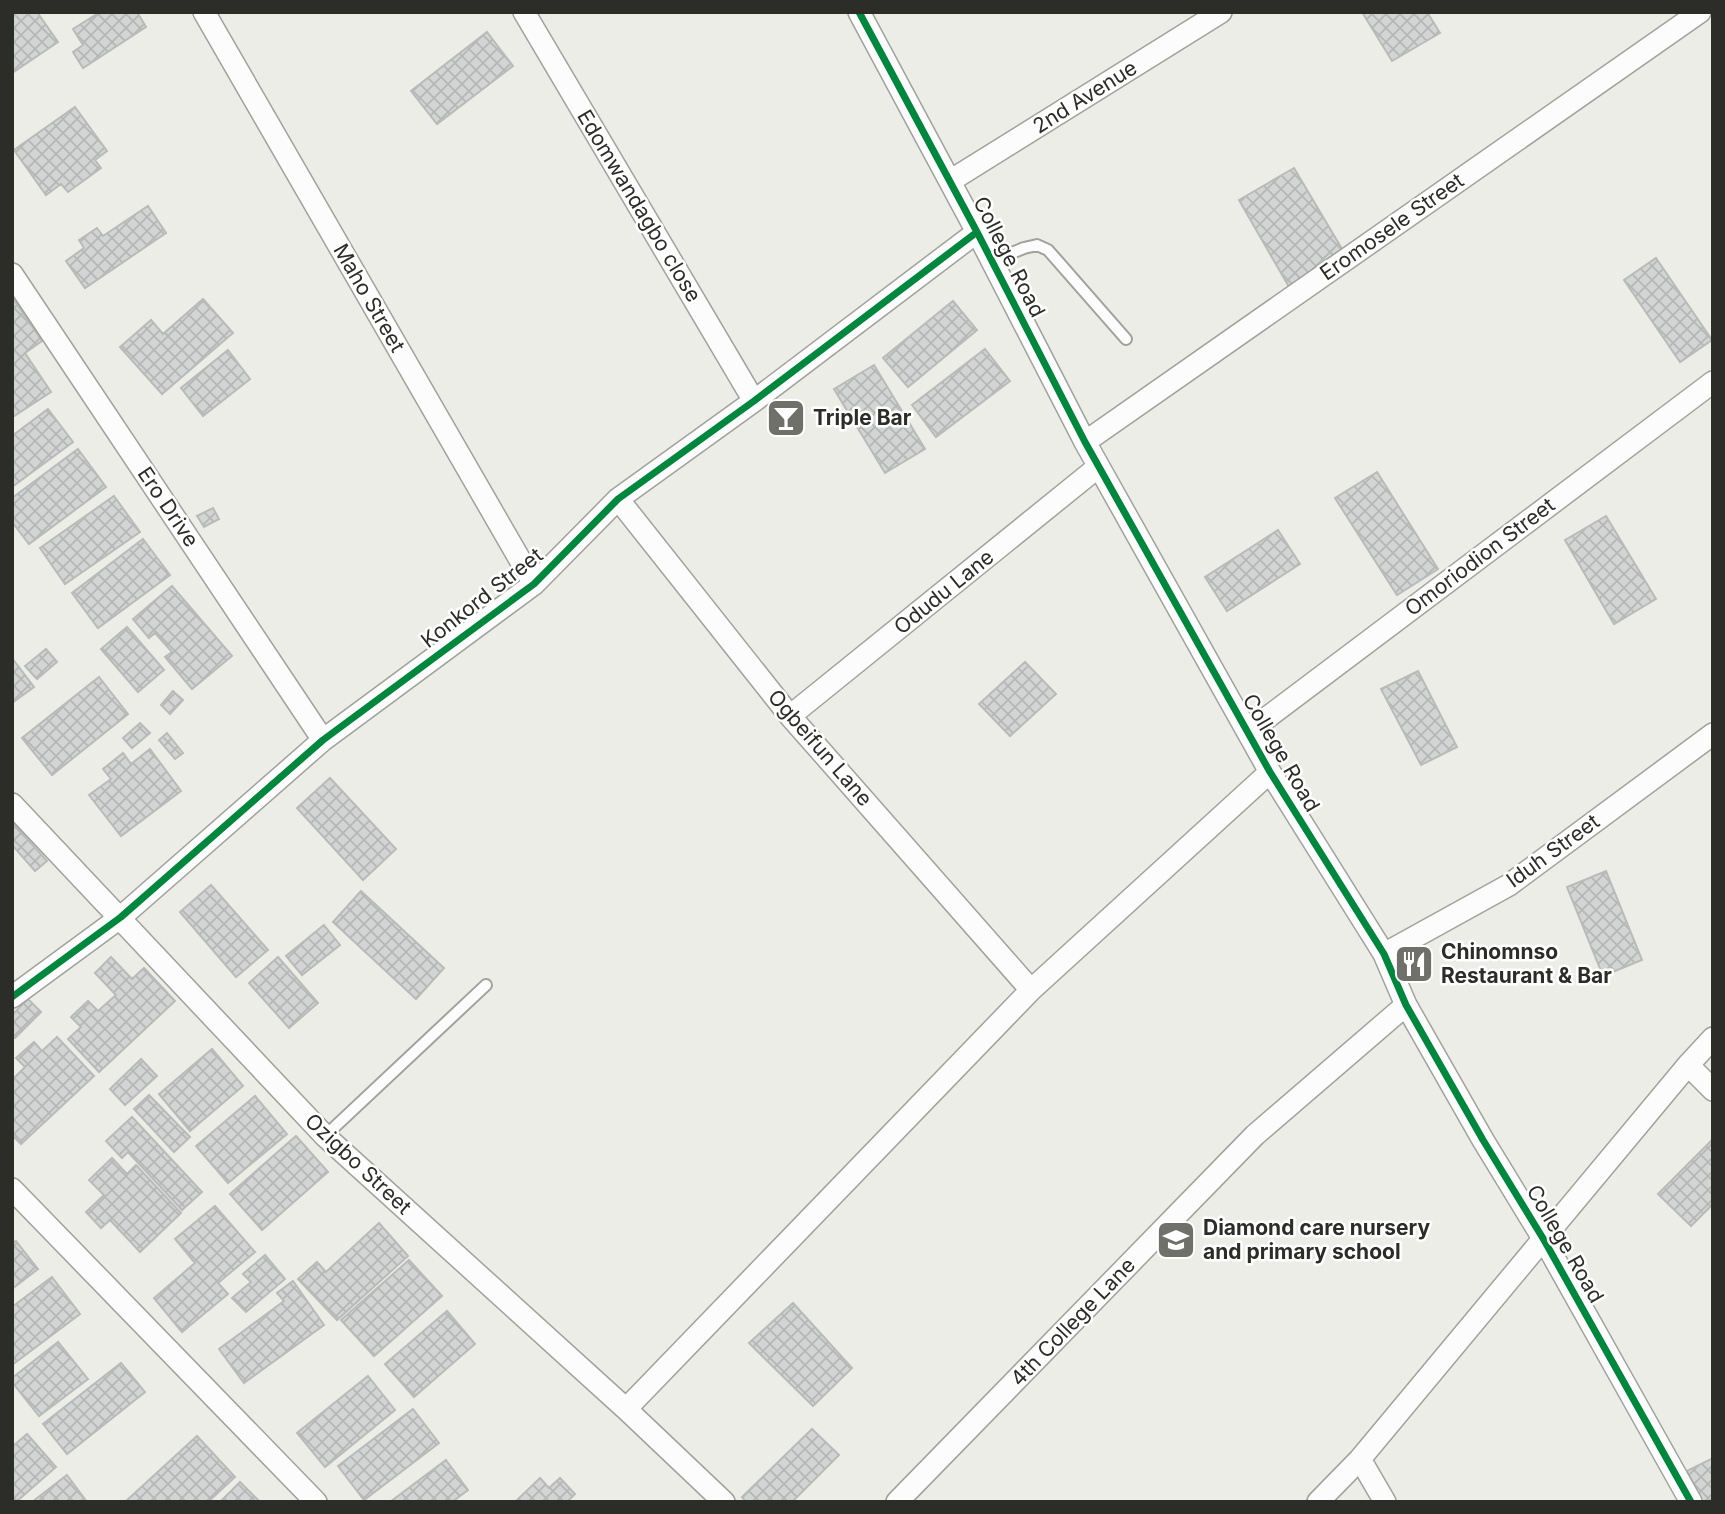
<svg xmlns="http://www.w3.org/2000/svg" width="1725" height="1514" font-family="Inter,sans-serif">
	<defs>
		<pattern id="building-cross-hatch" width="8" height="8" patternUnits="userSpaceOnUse" patternTransform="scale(1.75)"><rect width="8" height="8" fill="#d3d5d4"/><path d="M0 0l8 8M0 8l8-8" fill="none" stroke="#b5b7b6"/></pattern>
	</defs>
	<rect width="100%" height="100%" fill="#edede8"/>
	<!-- building -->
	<path fill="url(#building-cross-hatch)" stroke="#b9bab9" stroke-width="2" d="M12,12H37L58,42L12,73Z
		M100,12H137L146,27L83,68L73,52L83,45L73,29Z
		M1362,12H1427L1440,33L1392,61Z
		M487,32L513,66L437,124L411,91Z
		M75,107L107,151L95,160L101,168L68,192L61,184L46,195L14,150Z
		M1294,168L1345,254L1289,287L1239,200Z
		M148,206L166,233L85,288L66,261L84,248L79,240L97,228L103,236Z
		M1656,258L1712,340L1680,362L1624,280Z
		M12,297L42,341L25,353L51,392L14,416L12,413Z
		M203,299L233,333L162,394L120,347L151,320L163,334Z
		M953,301L977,330L908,387L883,358Z
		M985,349L1010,381L936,437L912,405Z
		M228,350L250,379L203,416L181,388Z
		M874,365L925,449L885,473L834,389Z
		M48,409L73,442L12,487V436Z
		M78,449L106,487L29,544L12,522V498Z
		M1377,472L1438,569L1397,595L1335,498Z
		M114,496L140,532L65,584L40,548Z
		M213,508L219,519L204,527L197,516Z
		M1606,516L1656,599L1614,624L1565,540Z
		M1278,530L1300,564L1227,611L1205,577Z
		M143,539L170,575L98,628L72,593Z
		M172,586L232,656L192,689L165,657L172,652L155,633L149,638L133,619Z
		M127,627L164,670L138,692L101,649Z
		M46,649L57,662L37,679L25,666Z
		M12,658L34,687L12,703Z
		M1025,662L1056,694L1010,736L979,704Z
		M1418,671L1457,747L1421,765L1381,689Z
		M99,677L128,714L52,775L22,738Z
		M173,691L183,700L170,714L161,705Z
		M140,723L150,733L132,748L123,738Z
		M167,733L183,753L175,759L159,740Z
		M150,749L181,791L121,836L89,795L111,779L103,769L123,753L131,764Z
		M330,778L396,849L363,880L297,808Z
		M13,823L47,861L35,871L12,845Z
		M1606,871L1642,960L1603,976L1567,887Z
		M211,885L268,950L236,977L180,912Z
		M361,891L444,968L416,999L333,922Z
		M324,925L340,945L302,975L286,956Z
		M111,957L132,979L144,968L175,1001L99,1072L68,1039L81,1027L71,1017L88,1001L98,1011L116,995L95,973Z
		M278,957L318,1003L289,1028L249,983Z
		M28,999L41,1012L15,1038L12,1036V1015Z
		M57,1037L94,1076L21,1144L12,1135V1076L14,1078L25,1067L16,1058L34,1042L42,1051Z
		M212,1049L243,1086L190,1131L159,1094Z
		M141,1059L157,1076L125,1105L110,1089Z
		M149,1095L190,1137L174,1152L134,1109Z
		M255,1096L287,1134L228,1183L196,1146Z
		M132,1117L202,1192L182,1210L128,1152L122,1158L106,1141Z
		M296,1136L328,1172L262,1230L230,1194Z
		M1713,1139V1204L1691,1226L1658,1194Z
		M112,1158L127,1174L136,1165L181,1213L140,1252L110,1220L101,1228L86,1212L104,1195L89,1180Z
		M215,1206L255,1252L218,1283L228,1294L182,1332L154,1298L195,1263L175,1239Z
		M379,1223L408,1256L337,1320L298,1279L317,1262L326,1272Z
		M16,1241L38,1269L12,1289V1243Z
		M265,1255L285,1279L246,1312L232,1298L251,1282L243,1274Z
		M409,1260L442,1296L374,1356L341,1320Z
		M52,1277L80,1314L12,1365V1307Z
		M293,1281L324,1325L244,1383L219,1349L284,1301L277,1293Z
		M793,1303L852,1368L813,1406L749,1343Z
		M447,1311L475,1344L414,1397L385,1364Z
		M58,1342L88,1379L39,1416L12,1382V1378Z
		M121,1363L145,1392L67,1454L43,1424Z
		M368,1376L395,1410L325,1467L297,1433Z
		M413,1409L439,1443L364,1500L338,1466Z
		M812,1429L839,1455L792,1502H746L742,1497Z
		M27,1434L56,1467L16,1502H12V1447Z
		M197,1436L235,1477L208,1502H125Z
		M1713,1458V1502H1702L1687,1471Z
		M446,1460L468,1490L452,1502H390Z
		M67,1475L87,1502H32Z
		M540,1478L549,1488L560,1478L575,1494L567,1502H515Z
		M240,1482L260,1502H220Z"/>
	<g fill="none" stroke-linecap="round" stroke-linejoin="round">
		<!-- service casing -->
		<g stroke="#a1a19d" stroke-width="14">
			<path id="service" d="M992,261L1024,248L1037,245L1048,250L1126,339
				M325,1136L486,985"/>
		</g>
		<!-- minor casing -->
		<g stroke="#a1a19d" stroke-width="24">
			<path id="minor" d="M204,12L534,584
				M524,12L754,401
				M859,12L977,232L1085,442L1270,772L1384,954L1406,1005L1483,1140L1544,1240L1691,1502
				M950,181L1221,12
				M12,274L323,740
				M1085,442L1700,12
				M618,499L790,716L1031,990
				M790,716L1098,467
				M1248,732L1713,382
				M12,804L325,1136L626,1409L724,1502
				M1384,954L1509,885L1713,734
				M12,997L121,917L323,740L534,584L618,499L754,401L977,232
				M1688,1065L1713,1090
				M12,1189L316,1502
				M626,1409L1031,990L1270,772
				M1360,1459L1385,1502
				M897,1502L1255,1135L1406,1005
				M1318,1502L1360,1459L1688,1065L1713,1038"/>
		</g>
		<!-- service -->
		<use href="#service" stroke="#fcfcfc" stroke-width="10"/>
		<!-- minor -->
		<use href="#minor" stroke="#fcfcfc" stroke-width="21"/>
		<!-- cycleway casing -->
		<g stroke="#fff" stroke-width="11">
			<path id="cycleway" d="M859,12L977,232L1085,442L1270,772L1384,954L1406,1005L1483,1140L1544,1240L1691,1502
				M12,997L121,917L323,740L534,584L618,499L754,401L977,232"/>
		</g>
		<!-- cycleway -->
		<use href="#cycleway" stroke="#00873e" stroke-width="7"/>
	</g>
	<!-- icons -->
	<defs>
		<g id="bar-square" transform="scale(2.0125)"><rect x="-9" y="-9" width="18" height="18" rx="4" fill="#70706b" stroke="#fff"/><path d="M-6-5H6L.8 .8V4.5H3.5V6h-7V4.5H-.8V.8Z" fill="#fff"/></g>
		<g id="restaurant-square" transform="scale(2.0125)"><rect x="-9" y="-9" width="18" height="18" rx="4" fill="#70706b" stroke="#fff"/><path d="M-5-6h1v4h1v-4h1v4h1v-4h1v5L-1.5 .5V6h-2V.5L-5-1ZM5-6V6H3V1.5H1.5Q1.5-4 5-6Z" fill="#fff"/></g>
		<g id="school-square" transform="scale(2.0125)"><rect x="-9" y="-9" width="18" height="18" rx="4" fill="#70706b" stroke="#fff"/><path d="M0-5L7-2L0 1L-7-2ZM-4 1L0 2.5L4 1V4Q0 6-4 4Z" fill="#fff"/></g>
	</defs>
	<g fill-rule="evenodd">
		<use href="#bar-square" x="786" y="418"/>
		<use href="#restaurant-square" x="1414" y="964"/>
		<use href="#school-square" x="1176" y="1240"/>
	</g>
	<g text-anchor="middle" stroke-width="5" stroke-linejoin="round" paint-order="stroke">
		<!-- street labels -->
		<g font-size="21" fill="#2c2c28" stroke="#fff">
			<text transform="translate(1085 97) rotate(-32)" y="7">2nd Avenue</text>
			<text transform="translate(639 206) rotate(59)" y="7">Edomwandagbo close</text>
			<text transform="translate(1392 227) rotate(-35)" y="7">Eromosele Street</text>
			<text transform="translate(1009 257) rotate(63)" y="7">College Road</text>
			<text transform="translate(369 298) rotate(60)" y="7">Maho Street</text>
			<text transform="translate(168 507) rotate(56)" y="7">Ero Drive</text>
			<text transform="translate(1480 557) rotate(-37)" y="7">Omoriodion Street</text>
			<text transform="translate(944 592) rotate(-39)" y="7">Odudu Lane</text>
			<text transform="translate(482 598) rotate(-38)" y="7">Konkord Street</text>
			<text transform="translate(820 748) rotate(49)" y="7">Ogbeifun Lane</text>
			<text transform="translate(1281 753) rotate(60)" y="7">College Road</text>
			<text transform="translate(1553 851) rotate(-36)" y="7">Iduh Street</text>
			<text transform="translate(358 1164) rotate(43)" y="7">Ozigbo Street</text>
			<text transform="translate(1565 1244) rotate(60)" y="7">College Road</text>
			<text transform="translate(1073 1322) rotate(-46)" y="7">4th College Lane</text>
		</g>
		<!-- poi labels -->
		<g font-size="21" font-weight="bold" fill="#2c2c28" stroke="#fff" text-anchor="start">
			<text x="813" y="425">Triple Bar</text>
			<text x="1441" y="959">Chinomnso<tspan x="1441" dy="24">Restaurant &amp; Bar</tspan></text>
			<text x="1203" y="1235">Diamond care nursery<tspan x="1203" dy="24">and primary school</tspan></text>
		</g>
	</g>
	<!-- border -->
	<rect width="1725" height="1514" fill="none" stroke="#2c2c28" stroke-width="28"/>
</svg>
